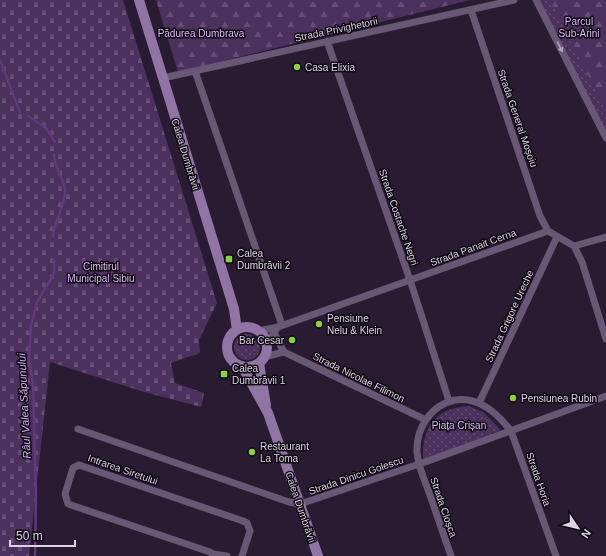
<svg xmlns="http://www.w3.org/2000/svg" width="606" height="556" font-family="Helvetica,sans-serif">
	<defs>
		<pattern id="green-dots" width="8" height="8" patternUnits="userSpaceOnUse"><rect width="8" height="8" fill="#4c305e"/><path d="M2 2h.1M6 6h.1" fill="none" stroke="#654d75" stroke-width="1.8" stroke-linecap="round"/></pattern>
		<pattern id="forest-firs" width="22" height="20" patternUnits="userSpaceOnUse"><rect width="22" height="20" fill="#4c305e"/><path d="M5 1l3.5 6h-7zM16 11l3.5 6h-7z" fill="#654d75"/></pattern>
		<pattern id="cemetery-stones" width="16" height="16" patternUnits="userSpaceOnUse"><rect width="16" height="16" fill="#4c305e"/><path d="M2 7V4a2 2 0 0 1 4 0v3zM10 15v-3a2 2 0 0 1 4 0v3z" fill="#654d75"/></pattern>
	</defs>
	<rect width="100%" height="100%" fill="#291b32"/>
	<!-- green -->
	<path fill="url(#green-dots)" d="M536,0H606V138Z
		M234 347a13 13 0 1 1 26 0a13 13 0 1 1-26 0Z
		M469,406L483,412L501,430L423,460C422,427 435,408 469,406Z"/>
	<!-- forest -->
	<path fill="url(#forest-firs)" d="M156,0H470L178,72Z
		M550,0H606V111L553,6Z"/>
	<!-- cemetery -->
	<path fill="url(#cemetery-stones)" d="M0,0H123L217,303L199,340L200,353L171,363L175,383L204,393L201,407L144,392L50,362L29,556H0Z"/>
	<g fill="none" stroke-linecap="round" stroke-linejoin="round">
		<!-- stream -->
		<path stroke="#61387a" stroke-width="2.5" d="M0,60L20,112
			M28,116L46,128L55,142
			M53,237C54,221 64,209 65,192C65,179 54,168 54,154
			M35,556L36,493L33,385L29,359L31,326L37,302L54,274V260"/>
		<!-- minor -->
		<path stroke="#685775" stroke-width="7" d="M536,0L606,138
			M471,10L540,216L548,231
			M327,41L410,280L449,401
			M195,71L282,325
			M163,78L514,0
			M574,246L582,262L606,339
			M258,331L278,327L548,231L574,246L606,237
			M274,333L284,352L426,420
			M267,343L276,330
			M264,357L284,352
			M479,403L557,237
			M78,429L289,502L300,504L428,461L606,396
			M213,554L227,556
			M214,556L210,552L68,504L65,494L73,468L79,465L243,521L247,523L250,531L242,556
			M451,556C444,536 437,515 430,495C425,481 418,467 417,452C416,428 431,405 455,400C479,396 498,414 511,431L556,556"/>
		<!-- secondary -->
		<path stroke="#9074a4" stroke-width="10" d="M139,0L234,309L237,330
			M227 347a20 20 0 1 1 40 0a20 20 0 1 1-40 0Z
			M259,363L266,405
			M242,366L268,413L318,556"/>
	</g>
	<!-- one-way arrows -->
	<defs><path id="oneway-solid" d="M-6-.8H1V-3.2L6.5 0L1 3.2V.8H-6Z"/></defs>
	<use fill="#aea2b8" href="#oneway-solid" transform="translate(560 47) rotate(63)"/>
	<!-- markers -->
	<g fill="#8dce44" stroke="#0f0913" stroke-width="1.5">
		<circle cx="297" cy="67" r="4"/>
		<rect x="225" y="255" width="8" height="8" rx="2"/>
		<circle cx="319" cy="324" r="4"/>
		<circle cx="292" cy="340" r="4"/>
		<rect x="220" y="370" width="8" height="8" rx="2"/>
		<circle cx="513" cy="398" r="4"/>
		<circle cx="252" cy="452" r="4"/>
	</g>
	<g text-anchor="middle" stroke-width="3" stroke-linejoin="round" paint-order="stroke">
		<!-- park labels -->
		<g font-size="10" fill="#dbb9f3" stroke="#0f0913">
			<text x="579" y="25">Parcul<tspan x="579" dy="12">Sub-Arini</tspan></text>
			<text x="201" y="37">Pădurea Dumbrava</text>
			<text x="101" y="270">Cimitirul<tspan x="101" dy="12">Municipal Sibiu</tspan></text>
			<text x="459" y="429">Piața Crișan</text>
		</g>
		<!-- street labels -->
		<g font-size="10" fill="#ddd4e4" stroke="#0f0913">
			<text transform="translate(336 29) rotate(-12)" y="4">Strada Privighetorii</text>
			<text transform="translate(518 118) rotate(71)" y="4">Strada General Moșoiu</text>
			<text transform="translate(186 154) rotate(73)" y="4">Calea Dumbrăvii</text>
			<text transform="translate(399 217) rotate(71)" y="4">Strada Costache Negri</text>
			<text transform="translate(473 247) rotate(-20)" y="4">Strada Panait Cerna</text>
			<text transform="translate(509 316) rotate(-65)" y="4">Strada Grigore Ureche</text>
			<text transform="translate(359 377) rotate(26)" y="4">Strada Nicolae Filimon</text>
			<text transform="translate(123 469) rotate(19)" y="4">Intrarea Siretului</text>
			<text transform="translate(356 475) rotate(-19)" y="4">Strada Dinicu Golescu</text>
			<text transform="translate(539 479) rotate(71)" y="4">Strada Horia</text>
			<text transform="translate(301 507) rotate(71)" y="4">Calea Dumbrăvii</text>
			<text transform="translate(444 507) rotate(71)" y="4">Strada Cloșca</text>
		</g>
		<!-- poi labels -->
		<g font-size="10" fill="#ddd4e4" stroke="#0f0913" text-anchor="start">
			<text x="305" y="71">Casa Elixia</text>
			<text x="237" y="257">Calea<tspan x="237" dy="12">Dumbrăvii 2</tspan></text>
			<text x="327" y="322">Pensiune<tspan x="327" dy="12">Nelu &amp; Klein</tspan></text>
			<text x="284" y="344" text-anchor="end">Bar Cesar</text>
			<text x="232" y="372">Calea<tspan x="232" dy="12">Dumbrăvii 1</tspan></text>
			<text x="521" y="402">Pensiunea Rubin</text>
			<text x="260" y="450">Restaurant<tspan x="260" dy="12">La Toma</tspan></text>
		</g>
		<!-- water labels -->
		<g font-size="11" font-style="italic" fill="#d7aaf6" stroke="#0f0913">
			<text transform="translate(24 406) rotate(-93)" y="4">Râul Valea Săpunului</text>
		</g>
	</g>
	<!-- north arrow -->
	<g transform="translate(578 528) rotate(125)" stroke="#0f0913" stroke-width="3" paint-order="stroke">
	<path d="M0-3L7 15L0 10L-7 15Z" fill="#ddd4e4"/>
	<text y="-6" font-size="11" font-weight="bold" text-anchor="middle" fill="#ddd4e4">N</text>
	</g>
	<!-- scale -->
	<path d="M10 540v6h65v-6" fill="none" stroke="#ddd4e4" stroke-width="2"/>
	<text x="16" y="540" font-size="12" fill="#ddd4e4" stroke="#0f0913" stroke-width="3" paint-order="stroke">50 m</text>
</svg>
